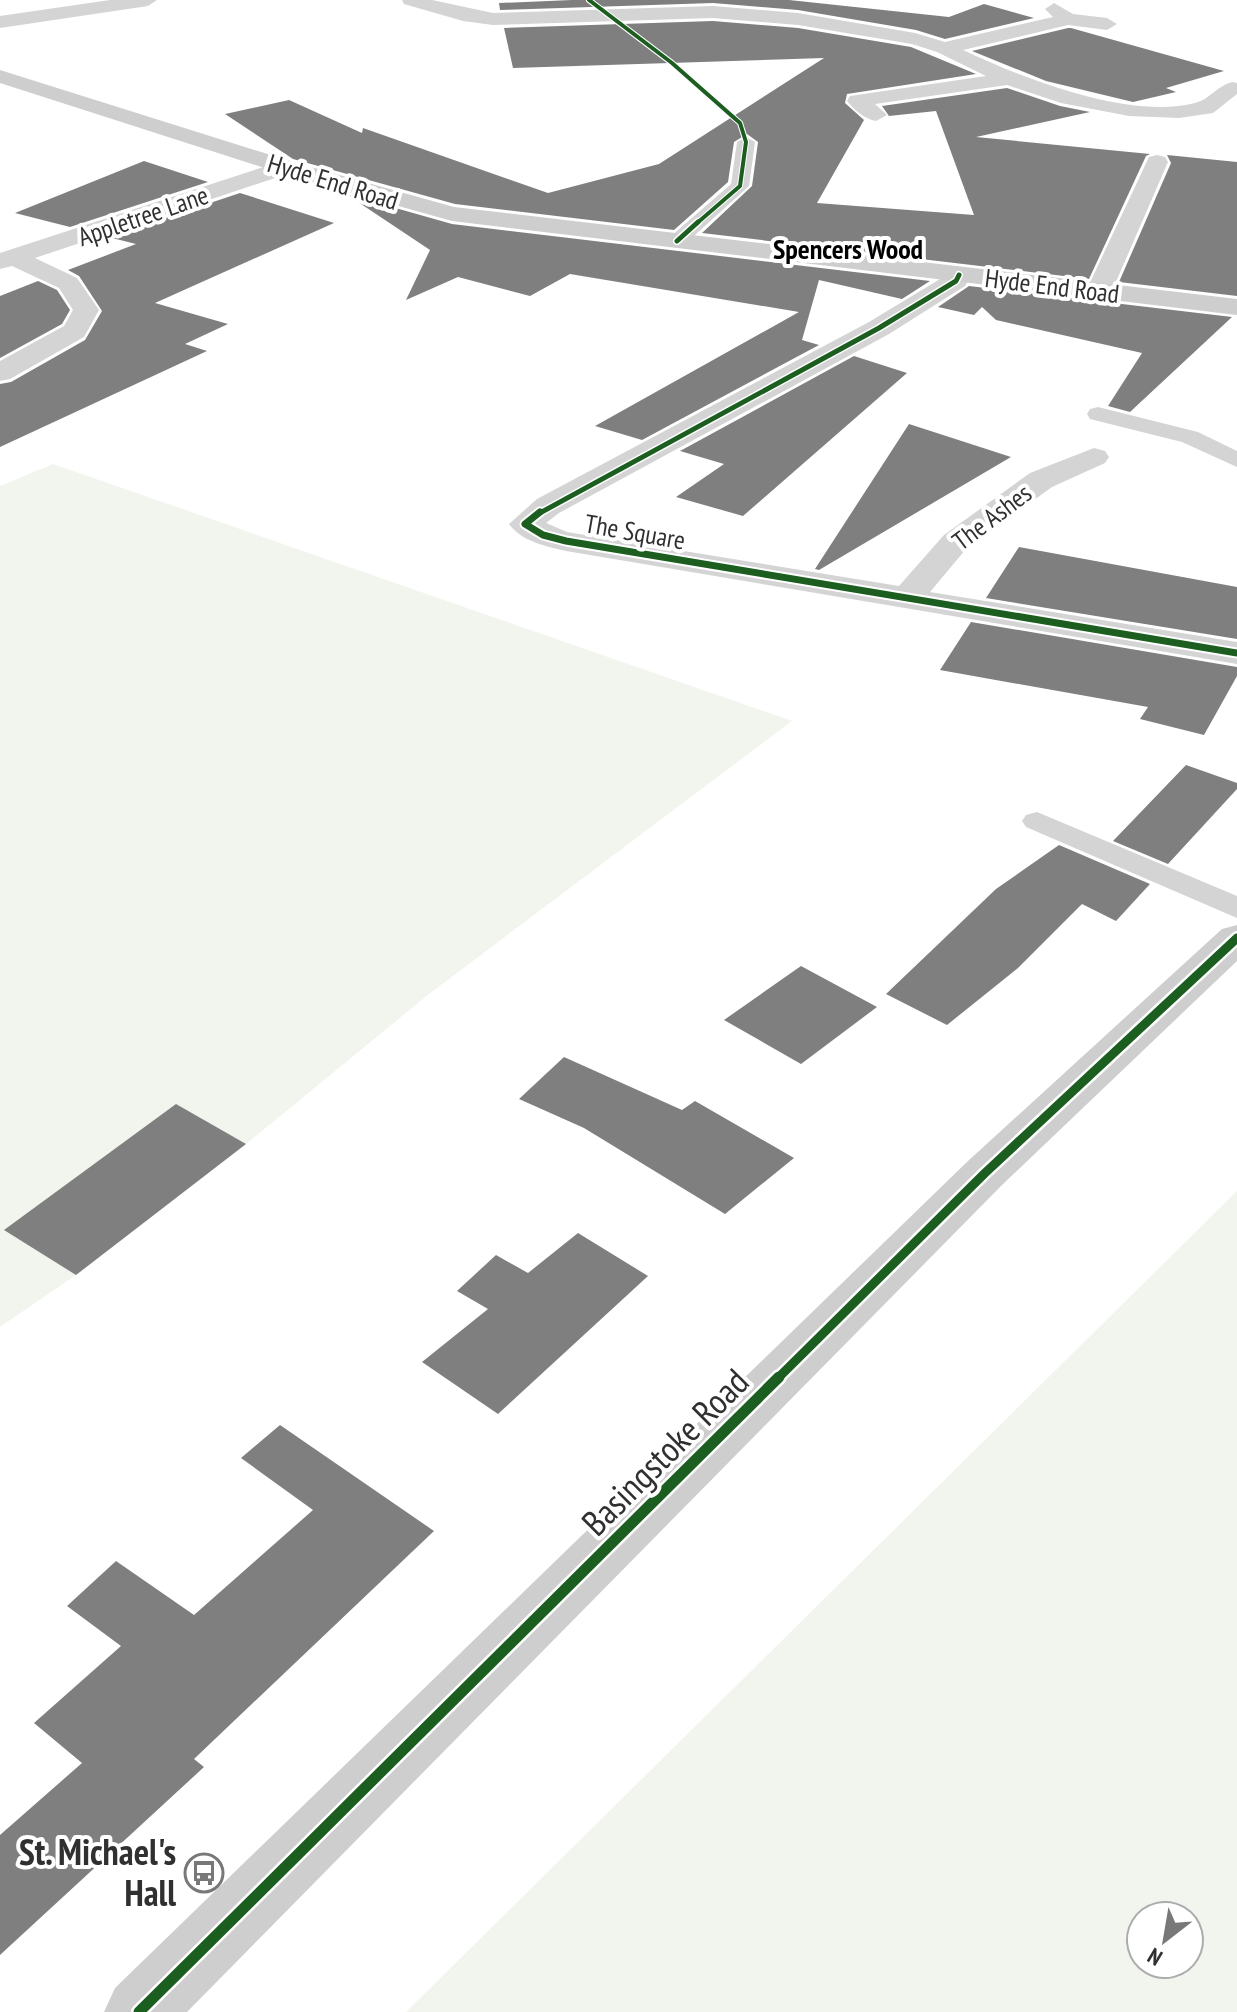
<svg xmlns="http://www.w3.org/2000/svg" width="1237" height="2012" font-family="'PT Sans Narrow',sans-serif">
	<rect width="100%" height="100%" fill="#fff"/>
	<!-- green -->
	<path fill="#f1f5ed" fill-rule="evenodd" d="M53,464L792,721L429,994L246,1144L76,1275L0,1327V486Z
		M1237,1191V2012H406ZM1141,1916H1189V1964H1141Z"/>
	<!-- building -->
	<path fill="#7f7f7f" d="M572,0H789L949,17L984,4L1034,18L945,39L916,30L798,10L713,3L500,10L499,3Z
		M713,21L798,28L911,47L976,74L847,94L845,103L864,120L817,203L974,215L936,111L889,116L882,106L1007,88L1060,106L1090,112L976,137L1150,154L1146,156L1089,279L702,233L752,186L758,142L747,134L734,142L728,182L674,230L455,204L293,159L225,114L289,100L362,133L363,128L548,193L659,164L824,58L513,68L504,28Z
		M1068,28H1071L1224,71L1166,88L1176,92L1133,102L1046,81L972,51Z
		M1167,155L1237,162V296L1119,282L1171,163Z
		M144,161L208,182L70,227L15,213Z
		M240,193L334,223L155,303L228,324L185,344L207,351L0,447V384L11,382L85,340L102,311L79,276L68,270L136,244L108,237Z
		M346,194L452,224L930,281L902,299L819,280L802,340L819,345L642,440L595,426L799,312L570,274L530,296L458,277L406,300L430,250Z
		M38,281L57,290L70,310L62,324L0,358V296Z
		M969,286L1232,317L1130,412L1108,406L1142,353L996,320L982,307L974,315L938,307Z
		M854,356L907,373L743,516L676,497L724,464L680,451Z
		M909,424L1011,457L819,570L815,569Z
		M1019,547L1237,587V639L986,598Z
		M971,622L1237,667V676L1204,735L1140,719L1148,707L940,670Z
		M1186,765L1237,783V789L1168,864L1113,841Z
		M1059,845L1150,884L1116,921L1082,904L1018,968L947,1025L886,994L996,889Z
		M801,966L877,1007L801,1064L724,1020Z
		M564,1057L682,1110L695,1101L794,1158L725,1214L584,1128L519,1099Z
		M176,1104L246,1144L76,1275L4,1230Z
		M578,1233L648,1276L498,1414L422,1362L488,1309L457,1291L496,1255L528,1273Z
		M280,1425L434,1531L194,1759L204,1767L0,1955V1835L82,1763L34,1723L121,1646L67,1606L116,1561L194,1615L313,1510L241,1458Z"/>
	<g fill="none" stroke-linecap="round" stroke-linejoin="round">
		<!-- lane -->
		<path fill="#d4d4d4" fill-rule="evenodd" d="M746,137L755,142L749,186L684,245H670L667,241L670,237L731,184L737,142Z
			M1098,407L1198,432L1237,451V467L1182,442L1090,419L1087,414L1090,409Z
			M1037,812L1237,896V918L1026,827L1022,821L1026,815Z"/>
		<!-- street -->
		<path fill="#d4d4d4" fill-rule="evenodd" d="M110,0H157L148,6L0,28V16Z
			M402,0H432L493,13L713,6L798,13L915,33L945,42L1053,17L1045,9L1054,3L1073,14L1107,18L1117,24L1107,30L1068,25L963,50C1022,78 1130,120 1195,103C1209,100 1218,85 1232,82L1237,83V94L1213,113L1179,118L1129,116L1061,103L1007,85L875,104L887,115L876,121C865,119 854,110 847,101L850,96L986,76L937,52L912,44L798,25L713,18L493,25L463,21L404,4Z
			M1157,155L1165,157L1168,162L1112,291L1108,297H1090L1086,291L1149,157Z
			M285,160L293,162L296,167L293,172L35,258L77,278L99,310L84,337L10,379L0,381V361L64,326L73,310L59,288L12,266L0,269V253Z
			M959,267L968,270L972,275L965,286L889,334L559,513L546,523L567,532L899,586L944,535L1030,473L1094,448L1105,451L1109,457L1105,463L1052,487L966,549L930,592L1237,642V664L566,551C546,546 522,542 509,524L537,499L869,322L945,276L950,270Z"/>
		<!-- secondary -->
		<path fill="#cecece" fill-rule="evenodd" d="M0,70L293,162L454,207L1237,299V315L452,221L277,172L0,83Z
			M1237,925V961L1002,1185L187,2012H104L115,1988L968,1161L1222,929Z"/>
		<!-- cycleway-far4 casing -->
		<g stroke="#fff" stroke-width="6">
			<path id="cycleway-far4" d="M589,0L672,63L740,123L746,142L740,186L696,224"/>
		</g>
		<!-- cycleway-far3 casing -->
		<g stroke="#fff" stroke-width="8">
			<path id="cycleway-far3" d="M677,241L698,222
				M538,514L879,328L956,281L959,275"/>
		</g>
		<!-- cycleway-far2 casing -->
		<g stroke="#fff" stroke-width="11">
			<path id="cycleway-far2" d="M540,512L525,524L543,535L566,541L1237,653"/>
		</g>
		<!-- cycleway-far1 casing -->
		<g stroke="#fff" stroke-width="14">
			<path id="cycleway-far1" d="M777,1379L985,1173L1237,938"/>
		</g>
		<!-- cycleway casing -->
		<g stroke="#fff" stroke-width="16">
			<path id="cycleway" d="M139,2012L779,1377"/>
		</g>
		<!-- cycleway-far4 -->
		<use href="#cycleway-far4" stroke="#1b5e20" stroke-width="4"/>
		<!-- cycleway-far3 -->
		<use href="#cycleway-far3" stroke="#1b5e20" stroke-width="5"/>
		<!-- cycleway-far2 -->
		<use href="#cycleway-far2" stroke="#1b5e20" stroke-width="7"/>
		<!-- cycleway-far1 -->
		<use href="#cycleway-far1" stroke="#1b5e20" stroke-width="9"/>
		<!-- cycleway -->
		<use href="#cycleway" stroke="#1b5e20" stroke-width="11"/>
	</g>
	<!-- icons -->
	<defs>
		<g id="bus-ring" transform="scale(2)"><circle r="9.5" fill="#fff" stroke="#787878" stroke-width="1.5"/><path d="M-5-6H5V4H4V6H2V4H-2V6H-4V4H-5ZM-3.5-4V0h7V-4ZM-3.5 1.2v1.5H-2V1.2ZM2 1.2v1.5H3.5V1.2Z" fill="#787878"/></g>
	</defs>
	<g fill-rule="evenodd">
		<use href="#bus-ring" x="204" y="1873"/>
	</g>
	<g text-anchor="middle" stroke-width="8" stroke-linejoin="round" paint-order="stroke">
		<!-- far-street labels -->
		<g font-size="26" fill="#303030" stroke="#fff">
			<text transform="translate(333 182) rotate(17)" y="9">Hyde End Road</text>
			<text transform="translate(143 216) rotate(-19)" y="9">Appletree Lane</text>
			<text transform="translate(1052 286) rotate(7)" y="9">Hyde End Road</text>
			<text transform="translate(992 517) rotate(-37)" y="9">The Ashes</text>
			<text transform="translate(635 532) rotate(10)" y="9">The Square</text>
		</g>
		<!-- far-quarter labels -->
		<g font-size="28" font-weight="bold" fill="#000" stroke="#fff">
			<text x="848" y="259">Spencers Wood</text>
		</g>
		<!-- near-street labels -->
		<g font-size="36" fill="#303030" stroke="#fff">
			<text transform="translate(665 1452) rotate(-45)" y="13">Basingstoke Road</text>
		</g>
		<!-- near-poi labels -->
		<g font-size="36" font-weight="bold" fill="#303030" stroke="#fff" text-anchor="end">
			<text x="176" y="1865">St. Michael's<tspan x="176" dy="41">Hall</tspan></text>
		</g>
	</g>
	<!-- north arrow -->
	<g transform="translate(1165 1940) rotate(211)"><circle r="38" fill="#ffffff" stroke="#acacac" stroke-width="2"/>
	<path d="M0-6L14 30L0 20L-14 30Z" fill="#787878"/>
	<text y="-12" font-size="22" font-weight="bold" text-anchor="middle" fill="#303030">N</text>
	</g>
</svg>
